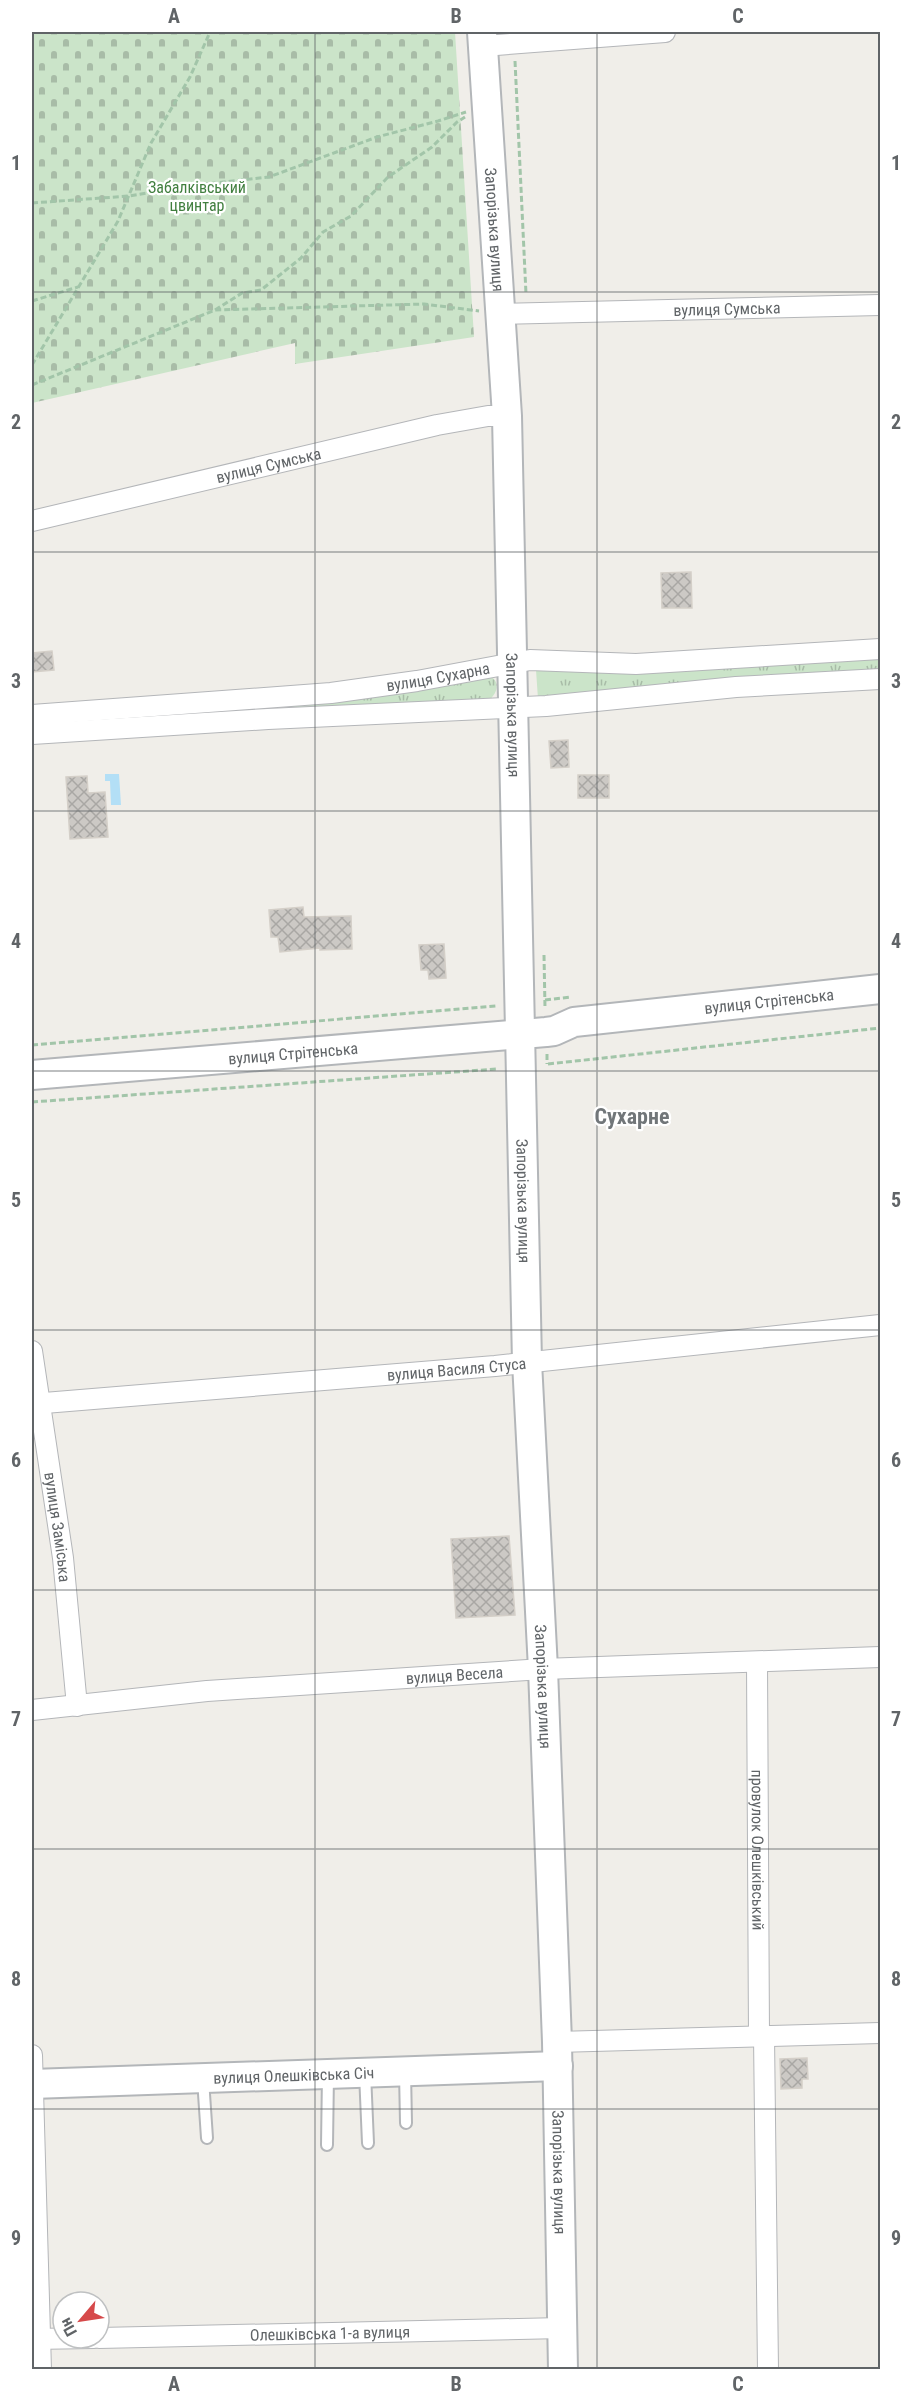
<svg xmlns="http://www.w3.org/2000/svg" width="912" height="2401" font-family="'Roboto Condensed',sans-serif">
	<defs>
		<pattern id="grass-tufts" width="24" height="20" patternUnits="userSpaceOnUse" patternTransform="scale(1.5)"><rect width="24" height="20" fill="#cbe4c9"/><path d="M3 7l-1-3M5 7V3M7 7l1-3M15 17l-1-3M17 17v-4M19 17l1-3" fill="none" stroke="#a8bca7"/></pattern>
		<pattern id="cemetery-stones" width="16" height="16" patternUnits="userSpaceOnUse" patternTransform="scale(1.5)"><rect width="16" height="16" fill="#cbe4c9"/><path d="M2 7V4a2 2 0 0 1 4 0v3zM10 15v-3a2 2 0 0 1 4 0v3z" fill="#a8bca7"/></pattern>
		<pattern id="building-cross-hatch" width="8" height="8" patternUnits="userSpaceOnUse" patternTransform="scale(1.5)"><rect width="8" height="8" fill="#ccc9c5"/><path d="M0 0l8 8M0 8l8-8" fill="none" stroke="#a9a7a4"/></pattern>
	</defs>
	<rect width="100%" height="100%" fill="#f0eee9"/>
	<!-- grass -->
	<path fill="url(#grass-tufts)" d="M880,657V670L647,686L538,699L536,670Z
		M486,674C500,679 500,691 488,701L288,711V704C355,699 421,694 486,674Z"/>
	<!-- cemetery -->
	<path fill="url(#cemetery-stones)" d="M32,32H455L474,337L295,364V343L32,403Z"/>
	<!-- water -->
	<path fill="#b3dff6" d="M105,774H119L121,805H111L110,781H105Z"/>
	<!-- building -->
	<path fill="url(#building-cross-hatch)" stroke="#d4cfc8" stroke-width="1.5" d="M691,572L692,608H662L661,573Z
		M52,651L54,670L32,672V653Z
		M568,740L569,767L551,768L549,741Z
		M578,775H609V798H578Z
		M87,776L88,793L105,792L108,837L70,839L66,777Z
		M303,907L304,917L351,916L352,949L320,950V948L280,952L278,937H271L269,910Z
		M444,944L446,978L429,979L428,970H421L419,945Z
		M509,1536L515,1615L456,1618L451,1539Z
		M807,2058L808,2079H802V2088L781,2089L780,2059Z"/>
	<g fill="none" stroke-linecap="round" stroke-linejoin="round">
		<!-- lane casing -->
		<g stroke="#b4b6b9" stroke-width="14">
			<path id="lane" d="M405,2072L406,2123
				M365,2073L368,2143
				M203,2079L207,2138
				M327,2145L328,2074"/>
		</g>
		<!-- street casing -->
		<g stroke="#b4b6b9" stroke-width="22">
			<g id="street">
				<path d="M483,46L665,32"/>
				<path id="s1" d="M502,314L880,305"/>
				<path id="s2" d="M32,521L437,425L488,416H507"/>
				<path id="s3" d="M32,715L331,693L417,681L530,660L636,664L880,649"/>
				<path d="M32,734L268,719L546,706L736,687L880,679"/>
				<path id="s4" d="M32,1351L63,1558L77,1706"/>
				<path id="s5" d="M32,1404L495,1366L880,1325"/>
				<path id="s6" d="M757,1662L759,2036"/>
				<path id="s7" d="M32,1710L207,1691L543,1669L880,1657"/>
				<path d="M764,2036L768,2370"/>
				<path d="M557,2042L880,2033"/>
				<path d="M32,2055L41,2370"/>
				<path id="s8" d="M99,2338L562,2328"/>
				<path d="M32,2339L94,2338"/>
			</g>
		</g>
		<!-- secondary casing -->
		<g stroke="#b3b6b9" stroke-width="32">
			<g id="secondary">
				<path id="s9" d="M482,32L507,416L527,1362L543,1669L557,2042L563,2370"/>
				<path id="s10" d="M32,1075L546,1032L554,1031L574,1022L880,989"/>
				<path id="s11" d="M32,2084L558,2066"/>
			</g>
		</g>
		<!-- path -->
		<path stroke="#a2c5a9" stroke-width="3" stroke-dasharray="6 3" stroke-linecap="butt" d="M515,61L526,294
			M32,203L129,196L196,185L269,177L377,137L438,121L466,112
			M32,301L78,287
			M215,310L242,293L261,290L301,258L323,232L351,216L388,177L432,147L457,122L465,117
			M32,365L118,221L151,143L190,77L210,32
			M32,385L215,310L424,304L479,311
			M544,955L545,1008
			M545,1000L571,997
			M32,1045L496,1006
			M547,1054V1064
			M548,1064L880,1028
			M32,1102L497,1069"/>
		<!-- lane -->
		<use href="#lane" stroke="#fff" stroke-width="10"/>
		<!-- street -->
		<use href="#street" stroke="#fff" stroke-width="20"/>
		<!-- secondary -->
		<use href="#secondary" stroke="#fff" stroke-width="28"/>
	</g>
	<!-- grid -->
	<path fill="none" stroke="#606467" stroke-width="1.5" stroke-opacity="0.55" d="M315,32V2370M597,32V2370M32,292H880M32,552H880M32,811H880M32,1071H880M32,1330H880M32,1590H880M32,1849H880M32,2109H880"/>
	<g text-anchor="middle" stroke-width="4.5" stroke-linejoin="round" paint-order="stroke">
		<!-- park labels -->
		<g font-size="16" fill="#417f3f" stroke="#fff">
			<text x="197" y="193">Забалківський<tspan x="197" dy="18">цвинтар</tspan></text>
		</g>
		<!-- street labels -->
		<g font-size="16" fill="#606467" stroke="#fff">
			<text dy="6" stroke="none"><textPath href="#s9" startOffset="198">Запорізька вулиця</textPath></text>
			<text dy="6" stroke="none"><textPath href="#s1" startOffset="225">вулиця Сумська</textPath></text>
			<text dy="6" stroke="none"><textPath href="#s2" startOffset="243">вулиця Сумська</textPath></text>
			<text dy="6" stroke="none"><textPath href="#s3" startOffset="408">вулиця Сухарна</textPath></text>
			<text dy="6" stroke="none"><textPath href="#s9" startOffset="684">Запорізька вулиця</textPath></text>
			<text dy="6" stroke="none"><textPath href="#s10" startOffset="742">вулиця Стрітенська</textPath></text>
			<text dy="6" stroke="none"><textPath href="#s10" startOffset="262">вулиця Стрітенська</textPath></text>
			<text dy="6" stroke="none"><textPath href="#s9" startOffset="1170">Запорізька вулиця</textPath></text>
			<text dy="6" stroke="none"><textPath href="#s5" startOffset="426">вулиця Василя Стуса</textPath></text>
			<text dy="6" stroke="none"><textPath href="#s4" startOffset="178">вулиця Заміська</textPath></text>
			<text dy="6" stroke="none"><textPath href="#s7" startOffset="424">вулиця Весела</textPath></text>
			<text dy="6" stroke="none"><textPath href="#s9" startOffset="1656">Запорізька вулиця</textPath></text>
			<text dy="6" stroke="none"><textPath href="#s6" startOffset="188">провулок Олешківський</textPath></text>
			<text dy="6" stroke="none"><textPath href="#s11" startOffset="262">вулиця Олешківська Січ</textPath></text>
			<text dy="6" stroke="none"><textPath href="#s9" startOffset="2142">Запорізька вулиця</textPath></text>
			<text dy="6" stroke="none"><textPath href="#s8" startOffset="231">Олешківська 1-а вулиця</textPath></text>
		</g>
		<!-- district labels -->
		<g font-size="22" font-weight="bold" fill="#717679" stroke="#fff">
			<text x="632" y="1124">Сухарне</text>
		</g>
	</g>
	<!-- border -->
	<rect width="912" height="2401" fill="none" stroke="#ffffff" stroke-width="66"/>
	<!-- north arrow -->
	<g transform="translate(81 2320) rotate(241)"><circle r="28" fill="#ffffff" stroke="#bfc1c2" stroke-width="1.5"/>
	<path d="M0-4.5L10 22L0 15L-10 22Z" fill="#d6494a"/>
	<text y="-9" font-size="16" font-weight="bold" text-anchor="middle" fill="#606467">Пн</text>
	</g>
	<rect x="33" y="33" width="846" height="2335" fill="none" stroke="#606467" stroke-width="2"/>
	<g font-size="20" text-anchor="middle" font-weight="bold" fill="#606467">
		<text x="174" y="23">A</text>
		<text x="456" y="23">B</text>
		<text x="738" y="23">C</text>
		<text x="16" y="170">1</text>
		<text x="896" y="170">1</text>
		<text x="16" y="429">2</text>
		<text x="896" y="429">2</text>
		<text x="16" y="688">3</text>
		<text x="896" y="688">3</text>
		<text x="16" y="948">4</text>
		<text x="896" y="948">4</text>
		<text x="16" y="1207">5</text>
		<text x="896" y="1207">5</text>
		<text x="16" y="1467">6</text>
		<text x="896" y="1467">6</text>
		<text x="16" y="1726">7</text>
		<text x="896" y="1726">7</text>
		<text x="16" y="1986">8</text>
		<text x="896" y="1986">8</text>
		<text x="16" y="2245">9</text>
		<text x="896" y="2245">9</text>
		<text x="174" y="2391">A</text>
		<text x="456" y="2391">B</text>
		<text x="738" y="2391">C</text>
	</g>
</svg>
